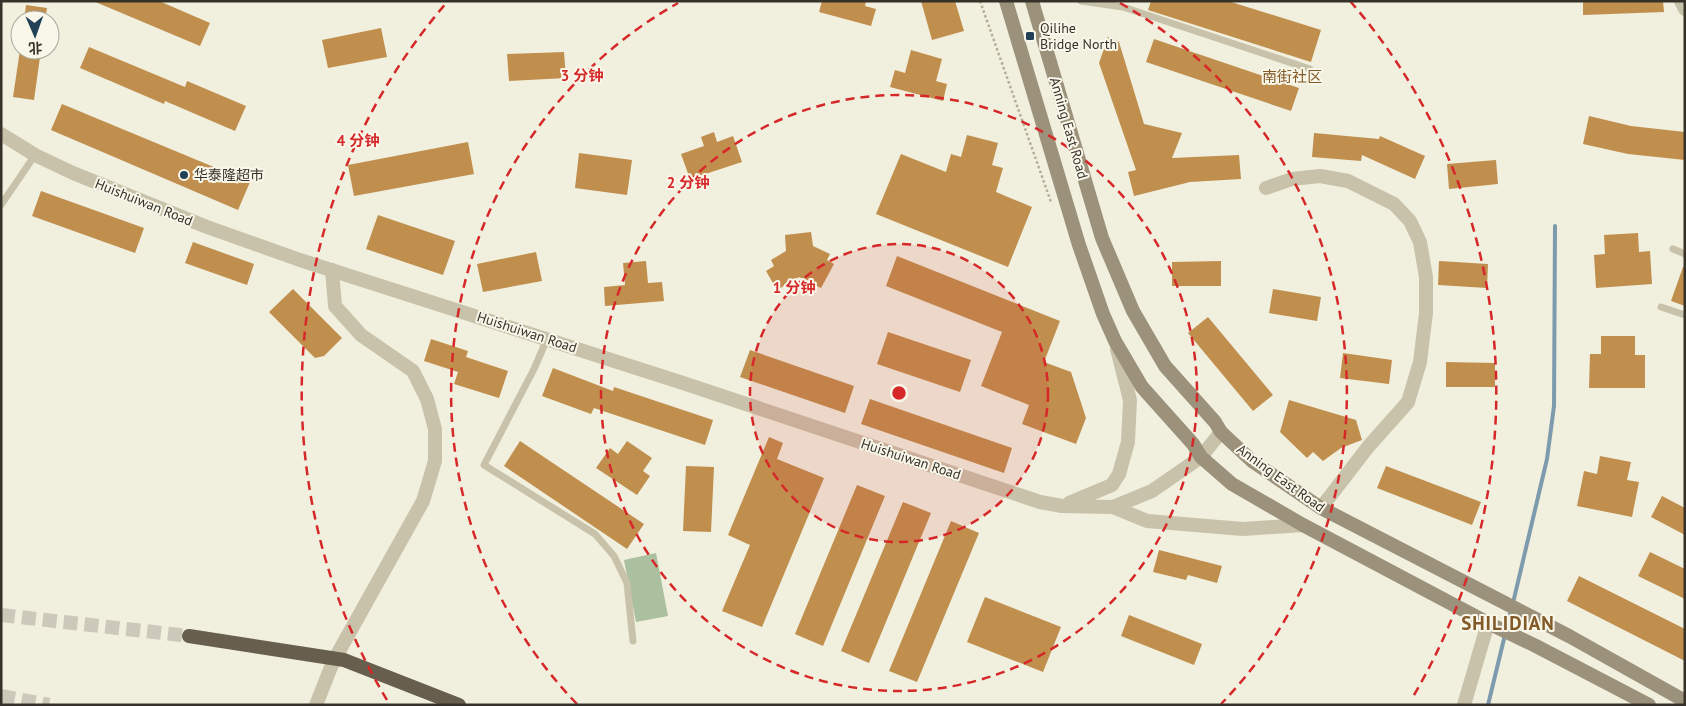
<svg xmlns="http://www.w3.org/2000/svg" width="1686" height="706" font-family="'PT Sans','Noto Sans SC',sans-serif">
	<rect width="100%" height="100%" fill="#f1efde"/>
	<!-- green -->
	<path fill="#aac09e" d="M656,553L668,616L636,622L624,560Z"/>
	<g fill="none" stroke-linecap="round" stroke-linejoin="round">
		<!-- stream -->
		<path stroke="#7e9bad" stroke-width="4" d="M1513,603L1547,459L1554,406L1555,226
			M1488,705L1511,610"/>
	</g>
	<!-- building -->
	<path fill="#c08f4e" d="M93,1H159L210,23L200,46Z
		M822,1H866L865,6L876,9L871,26L819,12Z
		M921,1H955L964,31L932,40Z
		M1151,1H1228L1321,30L1311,62L1148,10Z
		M1583,1H1663L1664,12L1583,15Z
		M26,5L47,8L45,20H24Z
		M381,28L387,57L328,68L322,40Z
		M1108,37L1119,42L1144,124L1182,133L1172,158L1239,155L1241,179L1190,182L1134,196L1128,172L1136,170L1099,63Z
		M1154,39L1299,88L1291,111L1146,62Z
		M89,47L185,87L187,81L246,106L235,131L165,101L164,104L80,68Z
		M20,50H41L34,100L13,97Z
		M911,50L942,59L936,81L947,84L943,101L890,87L895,70L905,73Z
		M564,52L566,78L509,81L507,54Z
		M62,104L250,182L238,210L51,130Z
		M1589,116L1631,126L1685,132V160L1628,154L1583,144Z
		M714,132L717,142L733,136L742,162L690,179L681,154L704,146L701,137Z
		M1314,133L1379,139L1380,136L1425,156L1415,179L1362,155L1361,161L1312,157Z
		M967,135L998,143L992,165L1003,168L996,192L1032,207L1008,267L876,214L901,154L946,172L951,154L961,157Z
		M468,142L474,174L354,196L348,165Z
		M579,153L632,160L627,195L575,188Z
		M1496,160L1498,184L1449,189L1447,164Z
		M41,191L144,228L135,253L32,216Z
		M378,215L455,241L443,275L366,249Z
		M811,232L813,246L830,254L827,260L834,264L821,288L799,277L777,290L766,271L774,266L771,260L786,251L785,235Z
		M1638,233L1639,252L1650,251L1652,284L1596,288L1594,255L1605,254L1604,235Z
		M193,242L254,264L247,285L185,263Z
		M536,252L542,281L483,292L477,264Z
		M897,256L1060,321L1044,362L1071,372L1086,418L1076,444L1022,424L1029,405L981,386L1002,332L886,286Z
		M646,261L648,283L662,282L664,301L605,306L604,287L625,285L623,263Z
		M1221,261V286H1172V262Z
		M1439,261L1488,264L1487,288L1438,285Z
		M1683,267H1685V306L1671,301Z
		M293,289L342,338L324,356L315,358L269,312Z
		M1273,289L1321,297L1317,321L1269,313Z
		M1208,317L1273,395L1253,411L1188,333Z
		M888,332L971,360L960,392L877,364Z
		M1601,336H1635V355H1645V388H1589L1590,354H1601Z
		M431,339L468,351L466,357L508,371L499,398L454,384L458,372L424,361Z
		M750,350L854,386L845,413L740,377Z
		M1343,353L1392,360L1389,384L1340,378Z
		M1446,362L1495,363V387H1446Z
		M553,368L613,391L614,387L713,420L705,445L594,408L591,414L542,396Z
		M870,399L1012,448L1004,473L861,424Z
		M1289,400L1356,420L1362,440L1341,448L1323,461L1313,452L1307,458L1280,432Z
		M769,437L783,443L777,459L824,478L762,627L722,611L750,545L728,535Z
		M520,441L644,524L627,549L504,466Z
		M627,441L652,458L643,471L650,476L637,495L596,468L610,448L618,454Z
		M1600,456L1631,462L1627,480L1639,482L1632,517L1577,506L1584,471L1597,474Z
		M686,466L714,467L711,532L683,531Z
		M1386,466L1481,502L1472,525L1377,488Z
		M857,485L885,496L823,646L795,634Z
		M1662,496L1685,508V535L1651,517Z
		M903,502L931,513L869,663L841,651Z
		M951,521L979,533L917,682L889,671Z
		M1159,550L1222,566L1217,583L1188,575L1186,580L1153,572Z
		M1650,552L1685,569V599L1638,576Z
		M1579,576L1685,629V661L1567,601Z
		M985,597L1061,627L1043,672L967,642Z
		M1129,615L1202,644L1194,665L1121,636Z"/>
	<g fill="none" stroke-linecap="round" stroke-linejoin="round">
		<!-- trunk-tunnel -->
		<path stroke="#ccc9ba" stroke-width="14" stroke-dasharray="14 7" stroke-linecap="butt" d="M1,615L189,636
			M1,696L49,705"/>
		<!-- path -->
		<path stroke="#b5ad95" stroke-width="2.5" stroke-dasharray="2.5 2.5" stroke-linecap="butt" d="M980,1L1051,202"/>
		<!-- service -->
		<path stroke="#c9c2aa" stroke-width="7" d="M1081,1L1123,7L1310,69
			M1,205L35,155
			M1673,249L1685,254
			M1661,307L1685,315
			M547,339L534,369L484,465L595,534L614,556L627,583L633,641"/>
		<!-- minor -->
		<path stroke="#c9c2aa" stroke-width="14" d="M1681,1L1685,9
			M1266,188L1292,179L1320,176L1348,181L1394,204L1410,221L1420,242L1426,277V313L1420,362L1408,402L1368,447L1321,508
			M316,705L333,662L423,501L435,461V429L427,399L413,371L361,335L335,306L332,270
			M1464,705L1488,623"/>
		<!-- tertiary -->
		<path stroke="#c9c2aa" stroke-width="14" d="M1,134L35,155L73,173L207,227L300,260L683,383L1040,502L1062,506L1113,507L1152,491L1201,457L1221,432
			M1069,503L1112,485L1119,474L1128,442L1130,400L1117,349
			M1113,507L1147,521L1243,529L1303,525"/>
		<!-- secondary -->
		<path stroke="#9c927c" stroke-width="14" d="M1006,1L1079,245L1103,314L1115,341L1142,387L1193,444L1201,457L1232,484L1303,525L1488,623L1534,645L1649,705
			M1032,1L1102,238L1133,311L1165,366L1215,422L1221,432L1252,461L1321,508L1569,636L1685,701"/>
		<!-- trunk -->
		<path stroke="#685e4e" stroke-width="14" d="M189,636L344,660L459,705"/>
	</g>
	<!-- distance rings -->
	<circle cx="899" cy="393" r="149" fill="#d62828" fill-opacity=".12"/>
	<g fill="none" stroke="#d62828" stroke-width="2.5" stroke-dasharray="9 6">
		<circle cx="899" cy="393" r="149"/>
		<circle cx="899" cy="393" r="298"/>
		<path d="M577 704A448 448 0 0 1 678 3M1120 3A448 448 0 0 1 1221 704"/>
		<path d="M387 700A597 597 0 0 1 448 1M1350 1A597 597 0 0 1 1411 700"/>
	</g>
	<!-- markers -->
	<g fill="#214156" stroke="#f9f7ea" stroke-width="2">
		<rect x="1025" y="31" width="10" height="10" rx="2.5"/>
		<circle cx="184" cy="175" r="5"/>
	</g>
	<g text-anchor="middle" stroke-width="4" stroke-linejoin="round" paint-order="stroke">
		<!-- poi labels -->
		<g font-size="14" fill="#373229" stroke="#f9f7ea" text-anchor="start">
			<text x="1040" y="33">Qilihe<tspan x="1040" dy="16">Bridge North</tspan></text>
			<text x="194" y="180">华泰隆超市</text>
		</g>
		<!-- street labels -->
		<g font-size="14" fill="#373229" stroke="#f9f7ea">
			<text transform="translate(1069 128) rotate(74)" y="5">Anning East Road</text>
			<text transform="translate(144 202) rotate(22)" y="5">Huishuiwan Road</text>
			<text transform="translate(527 332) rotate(18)" y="5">Huishuiwan Road</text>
			<text transform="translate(911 459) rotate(18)" y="5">Huishuiwan Road</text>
			<text transform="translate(1281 478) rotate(36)" y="5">Anning East Road</text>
		</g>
		<!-- neighbourhood labels -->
		<g font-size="15" fill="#825a27" stroke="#f9f7ea">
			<text x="1292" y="82">南街社区</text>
		</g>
		<!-- district labels -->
		<g font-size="19" font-weight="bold" letter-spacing="1" fill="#825a27" stroke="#f9f7ea">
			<text x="1508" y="630">SHILIDIAN</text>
		</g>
	</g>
	<circle cx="899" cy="393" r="8" fill="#d62828" stroke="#f9f7ea" stroke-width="2.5"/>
	<g font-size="15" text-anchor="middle" font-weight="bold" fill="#d62828" stroke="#f9f7ea" stroke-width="4" stroke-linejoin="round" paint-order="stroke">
		<text x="582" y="81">3 分钟</text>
		<text x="358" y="146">4 分钟</text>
		<text x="688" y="188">2 分钟</text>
		<text x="794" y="293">1 分钟</text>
	</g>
	<!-- border -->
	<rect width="1686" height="706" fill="none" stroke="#373229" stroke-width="5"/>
	<!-- north arrow -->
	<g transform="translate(35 35) rotate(178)"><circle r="24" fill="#f9f7ea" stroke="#aba89d"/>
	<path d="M0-4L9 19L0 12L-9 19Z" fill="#214156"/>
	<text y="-8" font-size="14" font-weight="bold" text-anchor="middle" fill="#373229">北</text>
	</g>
</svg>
